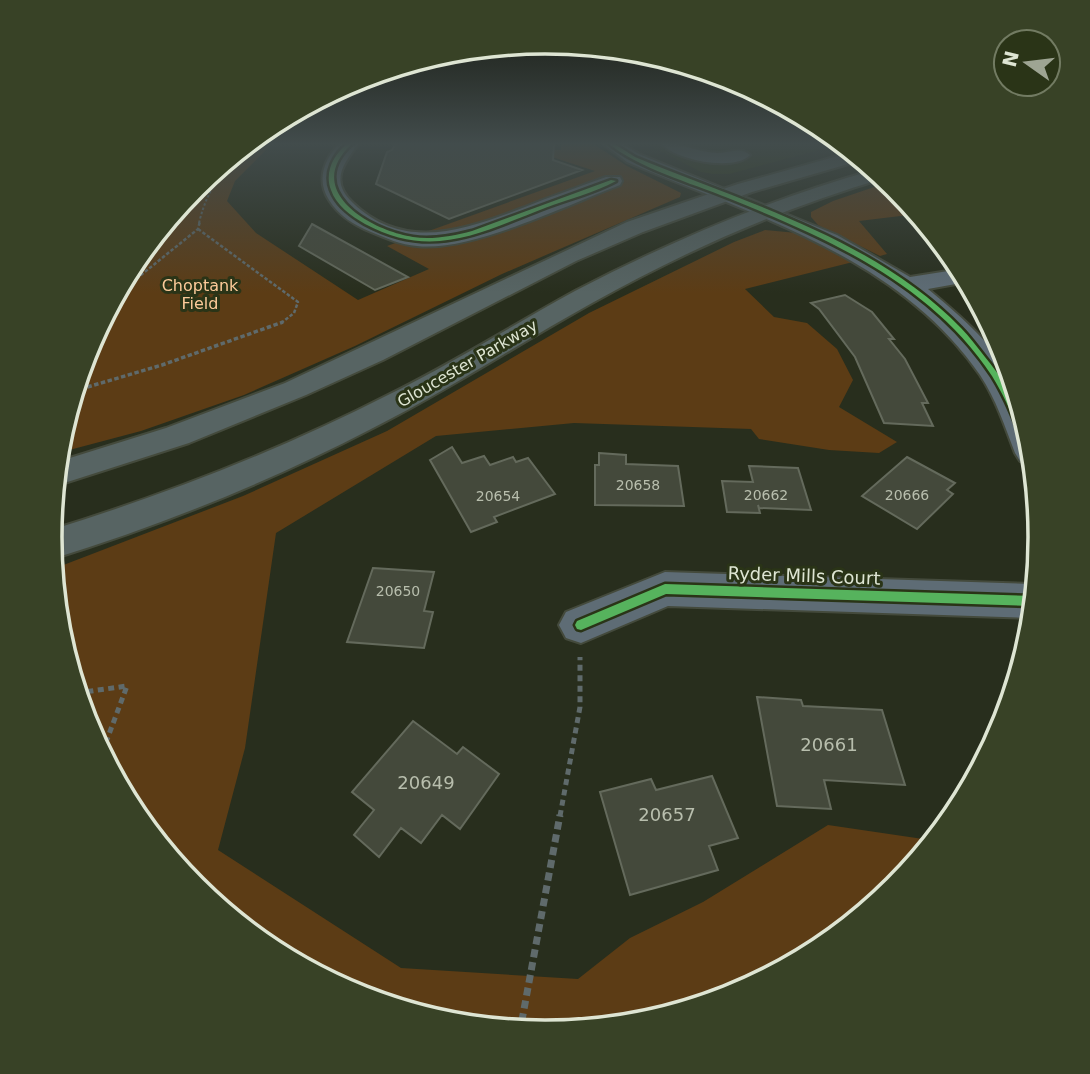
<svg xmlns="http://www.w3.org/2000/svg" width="1090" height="1074" font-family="'DejaVu Sans',sans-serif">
	<rect width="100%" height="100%" fill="#282e1d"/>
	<!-- built -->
	<path fill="#2f3a18" d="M645,143H841L842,144L729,174H713L701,172Z"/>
	<!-- green -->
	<path fill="#5c3c15" d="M249,143H273L235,181L227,201L256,233L358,300L429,269L387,246L595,171L552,157L434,149L561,150V143H592L627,166L681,193L680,197L502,274L355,346L244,395L141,431L58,453L60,440L88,347L134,262L195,187Z
		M889,182L917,214L859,221L887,254L880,256L818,225L811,217V212L833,201Z
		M765,230L797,233L853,262L745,289L774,317L807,323L837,349L853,380L839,407L897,442L879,453L829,450L759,439L751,429L574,423L436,436L276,533L245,748L218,850L401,968L578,979L630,938L703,902L828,825L923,839L930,844L895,887L820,949L734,994L641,1023L545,1032L448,1022L355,994L270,948L195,887L133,812L88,726L59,633L53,569L243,496L387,431L589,313L734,242Z"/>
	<!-- building -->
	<path fill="#44493b" stroke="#646a5c" stroke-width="2" d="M396,143H554L553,160L582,170L449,219L376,184L387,152L392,150Z
		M312,224L408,277L375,290L299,246Z
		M845,295L872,312L894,339H889L905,359L928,403H922L933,426L884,423L855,357L819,309L811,303Z
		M452,447L462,463L484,456L490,465L513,457L516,462L528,458L555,494L494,517L497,522L471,532L430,460Z
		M599,453L626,455V464L678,466L684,506L595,505V465H599Z
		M907,457L955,483L947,490L953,494L917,529L862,496Z
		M749,466L798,468L811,510L759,508L758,505L760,513L727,512L722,481L753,482Z
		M373,568L434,572L424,611L433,612L424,648L347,642Z
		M757,697L801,700L803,706L882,710L905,785L824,780L831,809L777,806Z
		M413,721L457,754L463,747L499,774L460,829L442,815L421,843L401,828L379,857L354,835L374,810L352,792Z
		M712,776L738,838L709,846L718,870L630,895L600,792L651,779L656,790Z"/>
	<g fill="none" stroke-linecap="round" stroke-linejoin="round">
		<!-- minor casing -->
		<g stroke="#444a3c" stroke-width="4">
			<path id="minor" d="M340,143H359C344,163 329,181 353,203C405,253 467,229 525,207C552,196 579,187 606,177H620L622,181L620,185C567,205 471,252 417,246C401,245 386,238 371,232C354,225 339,216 329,200C316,180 324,159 340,143Z
				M602,143H621L639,154L837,235L910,277L961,269L967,282L928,289C958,314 990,341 1010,375C1023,398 1030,438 1033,464L1020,461L1015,453C1005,427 996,399 980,375C899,257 753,215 627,162Z
				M661,143C683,143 697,152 717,153C729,153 741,146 750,155C734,172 674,160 661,143Z
				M665,572L1034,584H1035L1032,618L668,606L581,643L566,638L559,625L566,612Z"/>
		</g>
		<!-- major casing -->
		<g stroke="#444a3c" stroke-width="4">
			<path id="major" d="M852,152L862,160L752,192L643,232L576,261L383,360L306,395L189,443L55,486L57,462L166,428L285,383L627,222L738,184Z
				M874,170L885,178C782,208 685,251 592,303C518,344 447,391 371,429C269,482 162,525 52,559L51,530C167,494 281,450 390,394C453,363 513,325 575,291C671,241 770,199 874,170Z"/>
		</g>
		<!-- path-far4 -->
		<path stroke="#5f6a6b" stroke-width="2" stroke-dasharray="2.5 2" stroke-linecap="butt" d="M199,223C208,185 225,168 254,143"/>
		<!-- path-far3 -->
		<path stroke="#5f6a6b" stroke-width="2.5" stroke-dasharray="3.5 2" stroke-linecap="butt" d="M198,229L298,302L294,313L280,324
			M115,296L198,229L200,221"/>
		<!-- path-far2 -->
		<path stroke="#5f6a6b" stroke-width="3.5" stroke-dasharray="4.5 2.5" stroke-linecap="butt" d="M74,391L162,365L283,322"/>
		<!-- path-far1 -->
		<path stroke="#5f6a6b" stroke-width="5" stroke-dasharray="6 4.5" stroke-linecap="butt" d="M77,693L127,686L102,753
			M560,816L580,707V657"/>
		<!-- path -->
		<path stroke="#5f6a6b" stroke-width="7" stroke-dasharray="8 5" stroke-linecap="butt" d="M511,1029L522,1020L560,815"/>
		<!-- minor -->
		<use href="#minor" fill="#5e6c75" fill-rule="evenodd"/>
		<!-- major -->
		<use href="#major" fill="#576463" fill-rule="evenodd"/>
		<!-- cycleway casing -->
		<g stroke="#2a3417" stroke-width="5">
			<path id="cycleway" d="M348,143H353C301,189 368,230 413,237C432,240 453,236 472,231L611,180L616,181C594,193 568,199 545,208C480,233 432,260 365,224C351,216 336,205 331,190C324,172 334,154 348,143Z
				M608,143H613L635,157C746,203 875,239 961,328C970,337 977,347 985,357C1008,385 1029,420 1032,456L1027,453C1017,427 1007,400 992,376C931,283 827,238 728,198C691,183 638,168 608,143Z
				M665,584L1034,596L1033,606L666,594L581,630L577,629L575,625L577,621Z"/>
		</g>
		<!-- cycleway -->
		<use href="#cycleway" fill="#56b35d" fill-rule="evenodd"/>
	</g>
	<!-- sky -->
	<linearGradient id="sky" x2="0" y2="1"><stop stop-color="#161910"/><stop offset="0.49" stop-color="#424c4c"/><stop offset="1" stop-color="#424c4c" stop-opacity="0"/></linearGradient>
	<rect width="1090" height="293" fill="url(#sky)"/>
	<g text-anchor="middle" stroke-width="6" stroke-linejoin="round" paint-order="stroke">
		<!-- number labels -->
		<g font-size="14" fill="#b8bead">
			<text x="638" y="490">20658</text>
			<text x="766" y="500">20662</text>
			<text x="907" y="500">20666</text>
			<text x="498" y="501">20654</text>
			<text x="398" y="596">20650</text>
		</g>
		<!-- far-park labels -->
		<g font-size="16" fill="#fcca99" stroke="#2a3417">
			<text x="200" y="291">Choptank<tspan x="200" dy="18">Field</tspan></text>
		</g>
		<!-- far-street labels -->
		<g font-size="16" fill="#dee5d3" stroke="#2a3417">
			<text transform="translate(467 363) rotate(-30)" y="6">Gloucester Parkway</text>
		</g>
		<!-- street labels -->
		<g font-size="18" fill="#dee5d3" stroke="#2a3417">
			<text transform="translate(804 576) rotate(2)" y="6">Ryder Mills Court</text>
		</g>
		<!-- near-number labels -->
		<g font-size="18" fill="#b8bead">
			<text x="829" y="751">20661</text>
			<text x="426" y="789">20649</text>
			<text x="667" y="821">20657</text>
		</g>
	</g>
	<!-- crop -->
	<path d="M0 0H1090V1074H0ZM62 537a483 483 0 1 1 966 0a483 483 0 1 1-966 0Z" fill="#384226" fill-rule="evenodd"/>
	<path fill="none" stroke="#dee5d3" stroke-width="3.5" d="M62 537a483 483 0 1 1 966 0a483 483 0 1 1-966 0Z"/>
	<!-- north arrow -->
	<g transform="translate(1027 63) rotate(284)"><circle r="33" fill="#2a3417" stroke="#727b62" stroke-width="2"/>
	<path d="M0-5L12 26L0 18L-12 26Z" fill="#9ea593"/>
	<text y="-10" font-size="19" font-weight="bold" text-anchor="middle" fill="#dee5d3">N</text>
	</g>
</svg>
